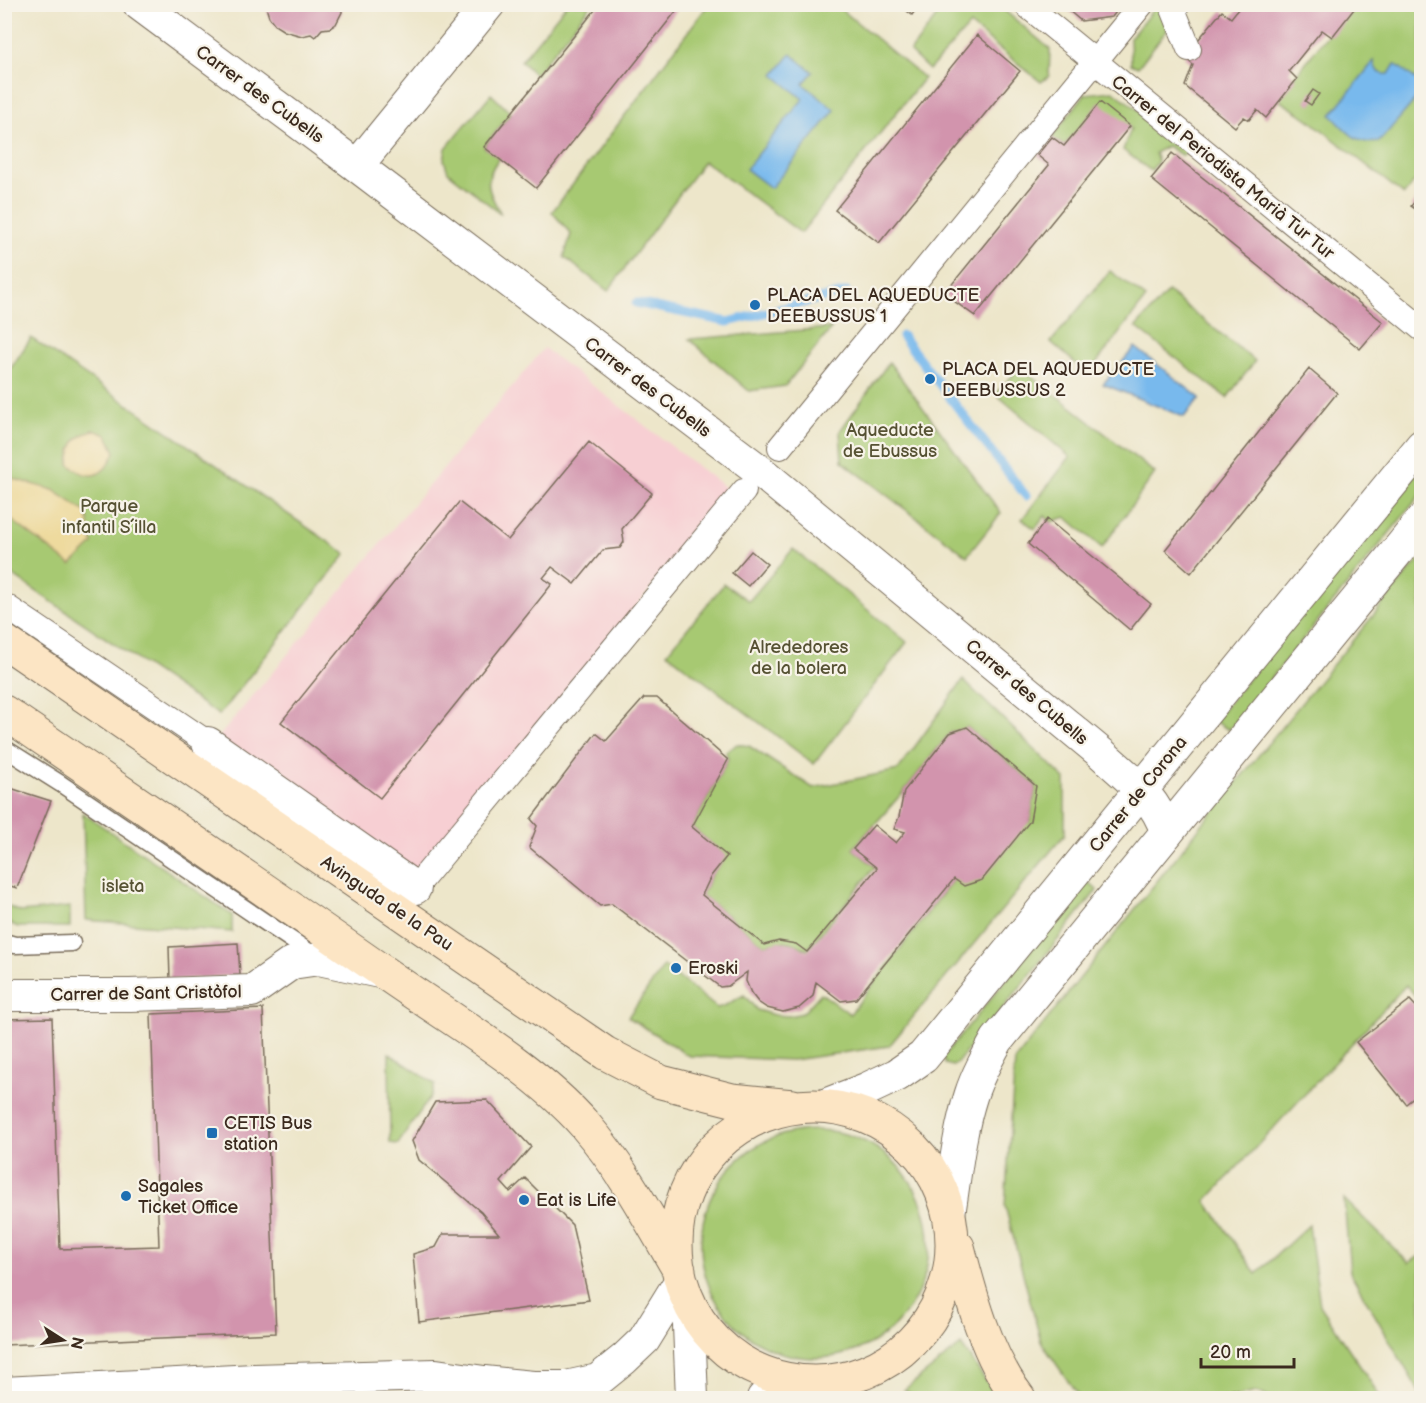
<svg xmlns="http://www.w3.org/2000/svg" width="1426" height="1403" font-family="'Balsamiq Sans',sans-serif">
	<rect width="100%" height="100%" fill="#f7f3e8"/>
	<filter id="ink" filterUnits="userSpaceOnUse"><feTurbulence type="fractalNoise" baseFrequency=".0167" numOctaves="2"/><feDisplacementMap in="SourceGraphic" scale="12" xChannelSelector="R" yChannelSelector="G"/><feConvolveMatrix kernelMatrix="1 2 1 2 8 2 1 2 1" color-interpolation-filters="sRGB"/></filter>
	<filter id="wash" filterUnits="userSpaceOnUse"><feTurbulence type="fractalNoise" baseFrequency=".008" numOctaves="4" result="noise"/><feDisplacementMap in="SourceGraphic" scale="24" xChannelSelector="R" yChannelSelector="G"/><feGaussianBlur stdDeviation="1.35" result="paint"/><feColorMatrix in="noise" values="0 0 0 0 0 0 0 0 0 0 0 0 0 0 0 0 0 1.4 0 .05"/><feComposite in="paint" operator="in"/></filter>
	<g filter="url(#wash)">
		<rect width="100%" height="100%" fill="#ede6ca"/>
		<!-- built -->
		<path fill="#f7cfd3" d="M544,348L730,491L415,877L216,740Z"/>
		<!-- green -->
		<path fill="#a7c972" stroke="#717a48" stroke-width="1.5" d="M567,4L591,5L535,75L521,61Z
			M708,5H836L924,78L801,233L704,161L608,291L564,257L571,234L552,212Z
			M945,5H998L1050,49L1049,76L1041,82L970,25L929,70L910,52Z
			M1157,5H1168L1170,26L1138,67L1131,64L1130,38Z
			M1351,5H1421V173L1404,195L1307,118L1277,99Z
			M1113,91L1189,148L1183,156L1167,146L1155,153L1158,161L1151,171L1123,150L1131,129L1100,103L1064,146L1052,137L1085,94Z
			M491,94L511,113L484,147L499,158C482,182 488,190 501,214L448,172L444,160L446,148Z
			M1110,271L1146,298L1088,374L1051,342Z
			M1168,292L1255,361L1227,398L1136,327Z
			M832,328L785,386L749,391L689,339Z
			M31,338L346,554L219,715L5,570V377Z
			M889,362L1001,513L967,556L842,461L840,431Z
			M1020,367L1155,473L1102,548L1066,517L1051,522L1045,516L1035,529L1022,519L1070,457L996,394Z
			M1421,466V494L1229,730L1214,721Z
			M793,549L907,642L814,764L667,653L724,584L749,601Z
			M1421,557V1002L1406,985L1206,1201L1256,1274L1309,1225L1320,1305L1381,1398H1272L1256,1392L1231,1398H1080L1041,1342L1005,1206L1015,1060L1204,822Z
			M963,680L1065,779V834L889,1046L793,1060L689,1056L628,1017L664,966L717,1008L724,1006L744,995L757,1010L774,1015L789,1016L803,1013L821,993L850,1014L954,879L1030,821L1036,786L967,727L950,733L904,791L853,849L875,867L807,950C790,939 783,940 764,945L702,895L711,876L726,856L692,827L728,760L726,752L737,744L749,746L813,788L898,770Z
			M83,813L232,915V932L86,920Z
			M1087,881L1097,890L1017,991L957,1063L953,1066L945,1064L943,1057Z
			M5,905L21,912L70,907V927H18L5,921Z
			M389,1053L435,1084L431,1096L398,1144L390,1143Z
			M701 1244a114 114 0 1 1 228 0a114 114 0 1 1-228 0Z
			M1344,1199L1409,1263L1421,1255V1395L1350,1272Z
			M961,1345L998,1398H918L904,1390Z"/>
		<!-- sand -->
		<path fill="#eeda9e" stroke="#94825e" stroke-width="1.5" d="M94,430L107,435L115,452C104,477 90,483 69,464C71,444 75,436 94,430Z
			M4,476L53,490L87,513L93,544L71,565L5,515Z"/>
		<!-- water -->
		<path fill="#78b9ed" stroke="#5a7286" stroke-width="1.5" d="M791,54L813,72L803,84L835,110L771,188L746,169L803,99L774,75Z
			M1374,61C1375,71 1380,75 1389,74L1395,64L1421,83L1422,92L1379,142C1356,146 1346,130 1331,115Z
			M1135,347L1200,398L1184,417L1103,384Z"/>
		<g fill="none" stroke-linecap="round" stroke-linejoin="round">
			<!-- stream -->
			<path stroke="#78b9ed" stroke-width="9" d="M636,303L728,322L847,292
				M902,336L1026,496"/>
		</g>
		<g id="blocks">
			<!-- building -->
			<path fill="#d294ad" d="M265,4H341L342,12L336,24L330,28L322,29L315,37L311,34L302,36L284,31L276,26L269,17Z
				M898,4H920L912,15Z
				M1061,4H1122L1112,17L1081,21Z
				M1242,4H1358L1332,37L1322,30L1289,71L1297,79L1266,118L1257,110L1249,120L1244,117L1235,127L1185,86L1193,65L1184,57L1222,11L1231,18Z
				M599,5H681L536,188L484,147Z
				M977,35L1020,71L879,243L835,210Z
				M1313,90L1319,94L1311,105L1305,101Z
				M1100,102L1130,126L975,316L944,294L1049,165L1037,155L1052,137L1064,146Z
				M1172,153L1383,322L1360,349L1151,179Z
				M1422,180V224L1416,218L1421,213L1411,206L1420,195L1416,186Z
				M1309,369L1337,393L1191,573L1165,550Z
				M589,442L652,493L622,529L624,542L620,548L603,550L575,584L552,567L543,578L552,584L380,798L281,722L459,502L508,540Z
				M1047,519L1151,604L1130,630L1028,544Z
				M751,551L767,564L748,586L732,573Z
				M644,698H657L728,760L692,827L727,856L711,876L702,895L764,945L779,941L796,944L807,952L877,868L853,849L874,825L896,843L905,832L894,829L899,817L904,791L950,733L967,727L1036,786L1030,821L982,880L964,886L954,879L856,999L841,1001L816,982L813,996L799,1008L783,1012L767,1008L758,1002L751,993L746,981L747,972L728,986L720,987L612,904L600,906L529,847L537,826L531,819L596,733L606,741Z
				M7,787L51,801L17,888L4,884V795Z
				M238,943L240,975L170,980L169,947Z
				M1410,1000L1422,1013V1091L1406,1104L1356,1042Z
				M263,1009L276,1333L4,1345V1019L52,1018L60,1249L159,1246L151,1014Z
				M487,1100L531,1147L501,1182L510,1192L525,1178L572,1225L589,1300L419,1322L413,1254L436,1247L443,1234H499L481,1212L419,1160L412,1141L435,1102Z"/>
		</g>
	</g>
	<g filter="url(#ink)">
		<use href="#blocks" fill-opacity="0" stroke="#796c5a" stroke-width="1.5"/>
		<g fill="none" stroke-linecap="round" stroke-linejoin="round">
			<!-- service casing -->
			<g stroke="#796c5a" stroke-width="19">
				<path id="service" d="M4,748L61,784L318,958
					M4,942L15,945L72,943
					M1233,1398H1234"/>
			</g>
			<!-- pedestrian casing -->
			<g stroke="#796c5a" stroke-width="26">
				<path id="pedestrian" d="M1025,4L1422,329
					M1171,4L1189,49
					M780,447L1142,4
					M4,605L208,743
					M415,888L744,491"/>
			</g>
			<!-- minor casing -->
			<g stroke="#796c5a" stroke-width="34">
				<path id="minor" d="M139,4L357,166L760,471L1102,754C1130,780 1154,795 1167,833
					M357,166L489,4
					M208,743L415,888
					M4,995H130L252,991L292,963L319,959L384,973
					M688,1301L692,1398
					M4,1393L254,1380L436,1375L484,1382L533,1387H566L598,1380L624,1359L644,1340L681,1280
					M763,1398L799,1382"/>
			</g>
			<!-- tertiary casing -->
			<g stroke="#796c5a" stroke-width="35">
				<path id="tertiary" d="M826,1105L867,1089L897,1075L923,1057L1422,446
					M949,1211C955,1173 959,1132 971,1095C977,1076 987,1058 997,1040L1422,521"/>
			</g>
			<!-- secondary casing -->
			<g stroke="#796c5a" stroke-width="35">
				<path id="secondary" d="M4,641L605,1053L661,1082L732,1100L793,1106
					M4,712C132,799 260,886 386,974C450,1019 534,1067 585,1125C623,1169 650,1220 679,1270
					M676 1244a138 138 0 1 1 276 0a138 138 0 1 1-276 0Z
					M958,1247C971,1297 987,1357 1019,1398"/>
			</g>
			<!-- service -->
			<use href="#service" stroke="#fff" stroke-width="16"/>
			<!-- pedestrian -->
			<use href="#pedestrian" stroke="#fff" stroke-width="24"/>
			<!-- minor -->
			<use href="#minor" stroke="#fff" stroke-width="32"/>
			<!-- tertiary -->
			<use href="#tertiary" stroke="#fff" stroke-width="33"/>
			<!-- secondary -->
			<use href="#secondary" stroke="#fce5c4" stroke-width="33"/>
		</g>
	</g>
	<!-- markers -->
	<g fill="#1f6fb2" stroke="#f7f3e8" stroke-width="2">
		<circle cx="755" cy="305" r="6"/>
		<circle cx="930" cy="379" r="6"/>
		<circle cx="676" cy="968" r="6"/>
		<rect x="206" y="1127" width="12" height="12" rx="3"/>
		<circle cx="126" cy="1196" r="6"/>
		<circle cx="524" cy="1200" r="6"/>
	</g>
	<g text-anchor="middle" stroke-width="4.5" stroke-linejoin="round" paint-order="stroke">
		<!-- street labels -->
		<g font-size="18" fill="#3b2a1e" stroke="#f7f3e8">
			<text transform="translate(260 94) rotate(36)" y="6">Carrer des Cubells</text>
			<text transform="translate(1223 167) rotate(39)" y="6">Carrer del Periodista Marià Tur Tur</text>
			<text transform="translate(648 387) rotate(37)" y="6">Carrer des Cubells</text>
			<text transform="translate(1027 692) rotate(40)" y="6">Carrer des Cubells</text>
			<text transform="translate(1138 794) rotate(-51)" y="6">Carrer de Corona</text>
			<text transform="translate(387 903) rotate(34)" y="6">Avinguda de la Pau</text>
			<text transform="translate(146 993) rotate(-1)" y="6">Carrer de Sant Cristòfol</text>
		</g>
		<!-- poi labels -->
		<g font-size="18" fill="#3b2a1e" stroke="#f7f3e8" text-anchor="start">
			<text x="767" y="301">PLACA DEL AQUEDUCTE<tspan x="767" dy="21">DEEBUSSUS 1</tspan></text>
			<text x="942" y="375">PLACA DEL AQUEDUCTE<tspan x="942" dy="21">DEEBUSSUS 2</tspan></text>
			<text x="688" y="974">Eroski</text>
			<text x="224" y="1129">CETIS Bus<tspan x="224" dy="21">station</tspan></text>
			<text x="138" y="1192">Sagales<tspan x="138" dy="21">Ticket Office</tspan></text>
			<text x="536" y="1206">Eat is Life</text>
		</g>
		<!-- park labels -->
		<g font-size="18" fill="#565233" stroke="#f7f3e8">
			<text x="890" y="436">Aqueducte<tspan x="890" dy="21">de Ebussus</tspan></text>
			<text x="109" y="512">Parque<tspan x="109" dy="21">infantil S´illa</tspan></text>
			<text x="799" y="653">Alrededores<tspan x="799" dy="21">de la bolera</tspan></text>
			<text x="123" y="892">isleta</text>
		</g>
	</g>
	<!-- margin -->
	<rect width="1426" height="1403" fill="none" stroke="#f7f3e8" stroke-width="24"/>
	<!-- north arrow -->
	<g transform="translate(63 1340) rotate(102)" stroke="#f7f3e8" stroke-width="4.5" paint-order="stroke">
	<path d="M0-4.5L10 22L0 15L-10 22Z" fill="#3b2a1e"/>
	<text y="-9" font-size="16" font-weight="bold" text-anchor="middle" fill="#3b2a1e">N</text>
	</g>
	<!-- scale -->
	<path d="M1201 1358v9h93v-9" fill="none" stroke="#3b2a1e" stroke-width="3"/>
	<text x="1210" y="1358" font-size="18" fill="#3b2a1e" stroke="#f7f3e8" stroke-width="4.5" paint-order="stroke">20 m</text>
</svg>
